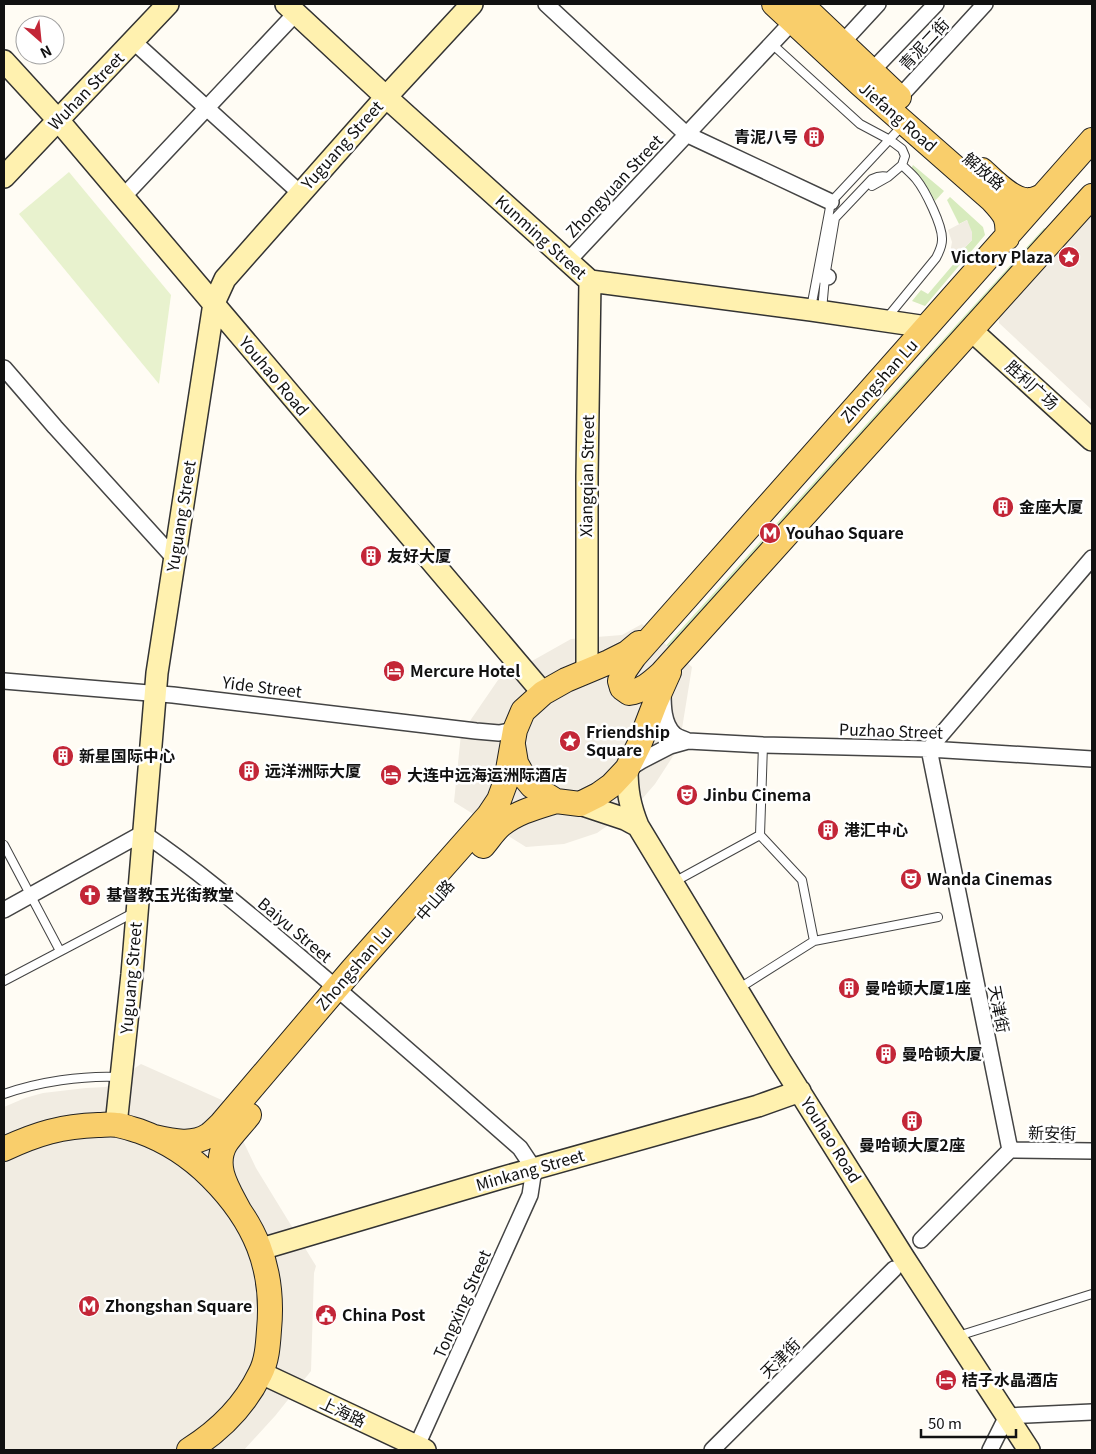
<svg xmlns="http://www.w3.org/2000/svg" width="1096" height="1454" font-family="Georgia,'Noto Sans SC',serif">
	<rect width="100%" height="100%" fill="#fffcf4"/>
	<!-- green -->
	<path fill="#d7ebbd" d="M913,165L944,191L935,201L925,184L910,171Z
		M950,197L983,227L985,235L925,306L912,301L921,290L928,294L957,260L955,258L972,240L967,220L959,224L947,200Z
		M1044,228L1047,230L647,673L644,670Z"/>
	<!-- pitch -->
	<path fill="#e8f2ce" d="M69,172L171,295L159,384L19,214Z"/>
	<!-- plaza -->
	<path fill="#f1ece2" d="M1092,205V410L999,323V310Z
		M967,220L972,232V240L955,258L950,253L952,242L948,230Z
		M642,624L692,667L679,747L655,784L636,806L597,833L564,844L526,847L454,802L461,734L498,680L571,639L622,635Z
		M141,1064L224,1101L256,1168L316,1266L314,1273L311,1371L275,1416L244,1450H4V1107L25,1098L43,1093L86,1088L106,1087Z"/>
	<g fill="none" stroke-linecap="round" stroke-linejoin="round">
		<!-- lane casing -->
		<g stroke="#444" stroke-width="10">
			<path id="lane" d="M772,44L860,124L890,140L902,149L905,156L902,165
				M872,186L888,177
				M811,308L831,202L903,125
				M822,310L825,277L835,218L872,179C878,176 882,175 888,177L902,165C907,170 912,174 916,179C925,190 943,226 942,240C942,247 939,252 936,258L886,319
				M763,745L760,835L802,880L814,941
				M4,845L60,951
				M674,882L760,835
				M4,981L135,912
				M738,989L814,941L938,917
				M4,1094C38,1082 83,1075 120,1077
				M958,1336L1092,1294"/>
		</g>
		<!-- street casing -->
		<g stroke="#444" stroke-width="18">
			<path id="street" d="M546,4L686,134L831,202
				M133,41L300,193
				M842,43L878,4
				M866,77L936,4
				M895,102L985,4
				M123,197L296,13
				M568,261L793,21
				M825,277H828
				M4,368L55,427L174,558
				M4,681L173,695L476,731L499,733L515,730
				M663,692C663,705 663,724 674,734C677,737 684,739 688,741
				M628,769L641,761L670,746L688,741L763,745L929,749L1092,759
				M4,910L143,833C199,871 249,914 300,957C374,1020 447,1084 520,1148L534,1169L530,1195L415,1450
				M1010,1150L929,749L1092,558
				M1010,1150L1092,1151
				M921,1240L1010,1150
				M712,1450L894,1269
				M990,1450L1007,1416L1092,1412"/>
		</g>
		<!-- secondary casing -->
		<g stroke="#333" stroke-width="24">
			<path id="secondary" d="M286,4L386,97L590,281L811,310L927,327
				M4,61L58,120L543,693
				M4,177L168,4
				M971,330L1092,440
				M587,671V476L590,281
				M627,769C627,791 630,806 638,826L781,1062L904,1258L1029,1450
				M580,804L625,819L638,826
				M116,1125L132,974L157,673L214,303L225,279L386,97L472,4
				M261,1249L501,1178L758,1106L800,1091
				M261,1373L425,1450"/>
		</g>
		<!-- primary casing -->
		<g stroke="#222" stroke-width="26">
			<path id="primary" d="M774,4L860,84L992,200C1005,214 1009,218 1007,238
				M801,4L899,97
				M1092,140L634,657L625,670L620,681L622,688L629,693C642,691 651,683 661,674L1092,196
				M982,170C994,181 1013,202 1030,200C1034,200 1038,198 1042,196
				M513,745L516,763L522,774L532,786L556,801L580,804L598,795L612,785L627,769L639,745L656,701L669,672
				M483,846C489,839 494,831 501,825C517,812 537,807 556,801
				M154,1137C172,1141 193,1146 209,1135C213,1132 217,1128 221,1124L352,970L489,815L499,800L506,781L515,730L523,711L543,693L566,680L609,662L627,653L639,643
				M4,1149C36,1134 62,1126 98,1125C104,1125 111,1124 117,1125C124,1126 132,1129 139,1131C167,1141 190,1156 211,1177C255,1221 275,1268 269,1330C268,1345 267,1361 260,1374C244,1407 219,1431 189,1450
				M239,1210C228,1189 212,1166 226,1143C233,1133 242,1124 249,1115"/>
		</g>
		<!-- lane -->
		<use href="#lane" stroke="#fff" stroke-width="8"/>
		<!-- street -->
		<use href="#street" stroke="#fff" stroke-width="15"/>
		<!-- secondary -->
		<use href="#secondary" stroke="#fff1af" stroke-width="21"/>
		<!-- primary -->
		<use href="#primary" stroke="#f9ce6b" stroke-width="24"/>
	</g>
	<!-- icons -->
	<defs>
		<g id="building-disc" transform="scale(1.125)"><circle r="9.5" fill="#c32637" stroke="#fff"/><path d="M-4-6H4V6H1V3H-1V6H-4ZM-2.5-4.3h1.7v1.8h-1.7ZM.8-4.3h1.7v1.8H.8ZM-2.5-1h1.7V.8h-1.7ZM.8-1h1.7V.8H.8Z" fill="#fff"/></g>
		<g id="sight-disc" transform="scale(1.125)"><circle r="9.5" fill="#c32637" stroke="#fff"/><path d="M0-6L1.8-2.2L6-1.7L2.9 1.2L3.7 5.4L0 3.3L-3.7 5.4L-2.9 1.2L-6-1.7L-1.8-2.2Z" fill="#fff"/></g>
		<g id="metro-disc" transform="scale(1.125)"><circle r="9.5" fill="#c32637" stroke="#fff"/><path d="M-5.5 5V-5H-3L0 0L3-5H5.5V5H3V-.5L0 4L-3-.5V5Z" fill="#fff"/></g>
		<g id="hotel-disc" transform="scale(1.125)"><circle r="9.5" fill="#c32637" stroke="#fff"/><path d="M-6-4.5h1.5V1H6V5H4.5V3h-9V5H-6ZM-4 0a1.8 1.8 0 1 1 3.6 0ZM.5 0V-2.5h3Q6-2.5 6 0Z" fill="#fff"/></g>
		<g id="theatre-disc" transform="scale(1.125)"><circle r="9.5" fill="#c32637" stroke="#fff"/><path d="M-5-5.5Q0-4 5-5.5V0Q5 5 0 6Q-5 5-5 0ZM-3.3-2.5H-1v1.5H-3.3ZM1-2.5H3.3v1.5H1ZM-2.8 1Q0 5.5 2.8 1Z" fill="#fff"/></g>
		<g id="church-disc" transform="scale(1.125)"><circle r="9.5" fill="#c32637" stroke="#fff"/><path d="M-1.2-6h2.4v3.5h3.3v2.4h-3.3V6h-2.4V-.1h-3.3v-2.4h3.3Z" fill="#fff"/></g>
		<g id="civic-disc" transform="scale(1.125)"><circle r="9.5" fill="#c32637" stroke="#fff"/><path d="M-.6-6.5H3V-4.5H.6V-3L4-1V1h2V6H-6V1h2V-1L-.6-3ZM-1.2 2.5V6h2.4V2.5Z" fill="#fff"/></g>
	</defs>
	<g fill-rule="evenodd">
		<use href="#building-disc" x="814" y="137"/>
		<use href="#sight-disc" x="1069" y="257"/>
		<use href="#building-disc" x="1003" y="507"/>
		<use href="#metro-disc" x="770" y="533"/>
		<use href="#building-disc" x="371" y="556"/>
		<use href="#hotel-disc" x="394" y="671"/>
		<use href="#sight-disc" x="570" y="741"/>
		<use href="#building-disc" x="63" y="756"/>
		<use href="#building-disc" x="249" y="771"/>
		<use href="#hotel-disc" x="391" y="775"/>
		<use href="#theatre-disc" x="687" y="795"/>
		<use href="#building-disc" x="828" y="830"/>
		<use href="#theatre-disc" x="911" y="879"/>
		<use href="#church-disc" x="90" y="895"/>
		<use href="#building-disc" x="849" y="988"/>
		<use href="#building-disc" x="886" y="1054"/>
		<use href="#building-disc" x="912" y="1121"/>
		<use href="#metro-disc" x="89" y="1306"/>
		<use href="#civic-disc" x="326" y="1315"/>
		<use href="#hotel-disc" x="946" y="1380"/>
	</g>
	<g text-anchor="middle" stroke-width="5" stroke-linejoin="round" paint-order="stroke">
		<!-- street labels -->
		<g font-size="16" fill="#111" stroke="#fff">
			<text transform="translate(924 44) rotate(-47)" y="6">青泥二街</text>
			<text transform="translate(86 91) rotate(-46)" y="6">Wuhan Street</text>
			<text transform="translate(898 117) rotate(41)" y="6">Jiefang Road</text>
			<text transform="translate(342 145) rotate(-48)" y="6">Yuguang Street</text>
			<text transform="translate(984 171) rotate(40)" y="6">解放路</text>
			<text transform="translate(614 186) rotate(-47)" y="6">Zhongyuan Street</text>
			<text transform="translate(541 237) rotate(42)" y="6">Kunming Street</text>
			<text transform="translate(274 376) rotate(50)" y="6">Youhao Road</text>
			<text transform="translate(879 381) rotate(-48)" y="6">Zhongshan Lu</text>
			<text transform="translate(1032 385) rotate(42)" y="6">胜利广场</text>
			<text transform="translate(587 476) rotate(-89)" y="6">Xiangqian Street</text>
			<text transform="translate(181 516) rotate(-81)" y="6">Yuguang Street</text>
			<text transform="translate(262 687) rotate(7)" y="6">Yide Street</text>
			<text transform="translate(891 731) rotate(2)" y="6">Puzhao Street</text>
			<text transform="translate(435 900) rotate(-49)" y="6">中山路</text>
			<text transform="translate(295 930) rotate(40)" y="6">Baiyu Street</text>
			<text transform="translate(354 968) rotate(-49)" y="6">Zhongshan Lu</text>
			<text transform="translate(131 978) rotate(-85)" y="6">Yuguang Street</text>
			<text transform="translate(999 1009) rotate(79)" y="6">天津街</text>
			<text transform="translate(1052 1133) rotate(1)" y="6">新安街</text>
			<text transform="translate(831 1140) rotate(58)" y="6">Youhao Road</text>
			<text transform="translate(530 1170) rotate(-16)" y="6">Minkang Street</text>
			<text transform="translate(462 1304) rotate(-66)" y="6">Tongxing Street</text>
			<text transform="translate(780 1358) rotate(-45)" y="6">天津街</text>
			<text transform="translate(343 1412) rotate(25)" y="6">上海路</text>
		</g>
		<!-- poi labels -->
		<g font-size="16" font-weight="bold" fill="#111" stroke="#fff" text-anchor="start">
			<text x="798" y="143" text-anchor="end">青泥八号</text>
			<text x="1053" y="263" text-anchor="end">Victory Plaza</text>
			<text x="1019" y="513">金座大厦</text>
			<text x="786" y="539">Youhao Square</text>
			<text x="387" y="562">友好大厦</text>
			<text x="410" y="677">Mercure Hotel</text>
			<text x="586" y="738">Friendship<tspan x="586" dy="18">Square</tspan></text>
			<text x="79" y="762">新星国际中心</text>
			<text x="265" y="777">远洋洲际大厦</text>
			<text x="407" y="781">大连中远海运洲际酒店</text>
			<text x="703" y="801">Jinbu Cinema</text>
			<text x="844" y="836">港汇中心</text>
			<text x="927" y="885">Wanda Cinemas</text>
			<text x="106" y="901">基督教玉光街教堂</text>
			<text x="865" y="994">曼哈顿大厦1座</text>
			<text x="902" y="1060">曼哈顿大厦</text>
			<text x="912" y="1151" text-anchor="middle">曼哈顿大厦2座</text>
			<text x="105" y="1312">Zhongshan Square</text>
			<text x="342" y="1321">China Post</text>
			<text x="962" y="1386">桔子水晶酒店</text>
		</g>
	</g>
	<!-- border -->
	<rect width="1096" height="1454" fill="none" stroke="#111111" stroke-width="10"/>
	<!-- north arrow -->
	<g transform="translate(40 40) rotate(153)"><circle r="24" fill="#ffffff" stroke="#a0a0a0"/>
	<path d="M0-4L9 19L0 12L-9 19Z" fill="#c32637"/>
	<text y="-8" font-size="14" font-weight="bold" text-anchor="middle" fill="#111111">N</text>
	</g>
	<!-- scale -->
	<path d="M921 1429v8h95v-8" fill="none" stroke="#111111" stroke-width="2.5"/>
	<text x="928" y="1429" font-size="15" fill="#111111" stroke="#ffffff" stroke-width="4" paint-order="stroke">50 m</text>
</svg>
